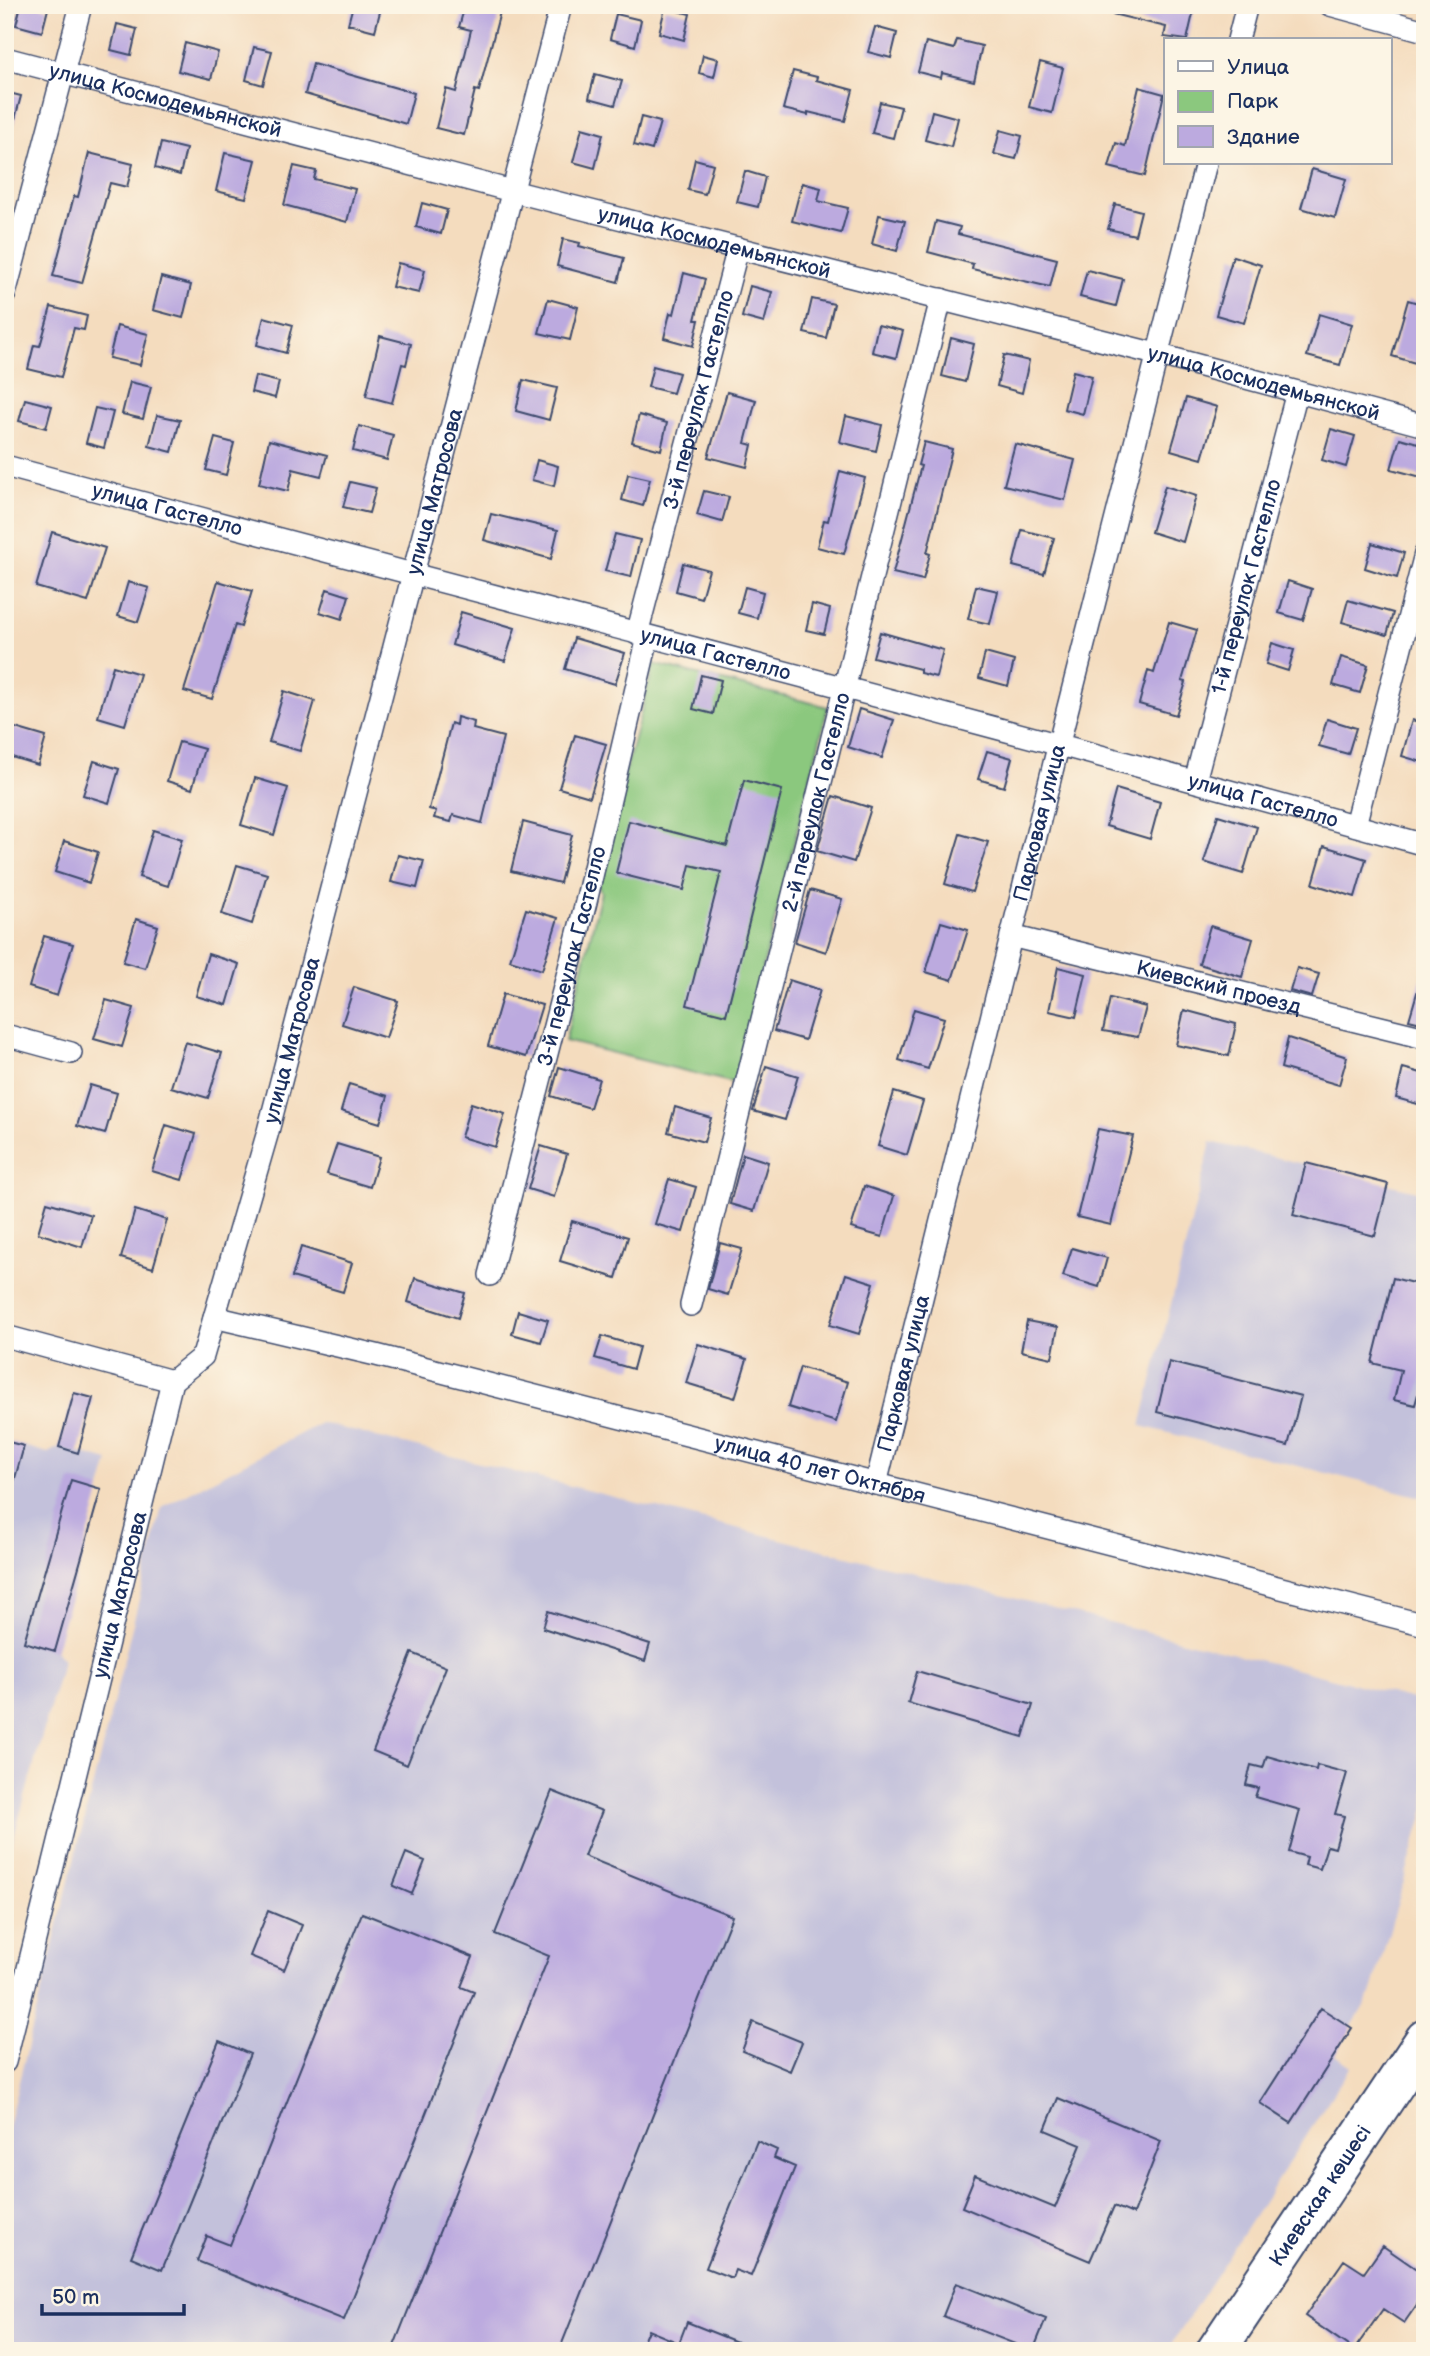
<svg xmlns="http://www.w3.org/2000/svg" width="1430" height="2356" font-family="'Balsamiq Sans',sans-serif">
	<rect width="100%" height="100%" fill="#fcf5e5"/>
	<filter id="ink" filterUnits="userSpaceOnUse"><feTurbulence type="fractalNoise" baseFrequency=".0143" numOctaves="2"/><feDisplacementMap in="SourceGraphic" scale="14" xChannelSelector="R" yChannelSelector="G"/><feConvolveMatrix kernelMatrix="1 2 1 2 8 2 1 2 1" color-interpolation-filters="sRGB"/></filter>
	<filter id="wash" filterUnits="userSpaceOnUse"><feTurbulence type="fractalNoise" baseFrequency=".00686" numOctaves="4" result="noise"/><feDisplacementMap in="SourceGraphic" scale="28" xChannelSelector="R" yChannelSelector="G"/><feGaussianBlur stdDeviation="1.57" result="paint"/><feColorMatrix in="noise" values="0 0 0 0 0 0 0 0 0 0 0 0 0 0 0 0 0 1.4 0 .05"/><feComposite in="paint" operator="in"/></filter>
	<g filter="url(#wash)">
		<rect width="100%" height="100%" fill="#f4dcbe"/>
		<!-- industrial -->
		<path fill="#c3c1db" d="M1211,1142L1425,1193V1498L1141,1426Z
			M321,1423L1425,1702V1809L1371,1994L1335,2055L1351,2066L1167,2351H5V2138L162,1507Z
			M5,1441L48,1453L59,1447L109,1461L55,1651L63,1660L5,1869Z"/>
		<!-- green -->
		<path fill="#8bc87e" stroke="#537c6e" stroke-width="2" d="M654,664L828,707L734,1083L565,1041L601,892L596,881Z"/>
		<g id="blocks">
			<!-- building -->
			<path fill="#bcaadf" d="M21,5H34L48,9L42,32L16,25Z
				M353,5L381,8L375,31L348,24Z
				M465,5H475L500,12L479,91L475,90L464,135L436,128L446,89L456,92L471,30L459,27Z
				M1101,5H1195L1187,40L1164,37L1166,27L1100,11Z
				M665,8L690,14L684,40L659,33Z
				M616,14L641,20L635,46L610,39Z
				M117,24L137,29L131,55L111,50Z
				M875,27L897,33L891,58L868,52Z
				M957,40L982,46L974,81L942,73L941,78L918,72L926,42L954,49Z
				M185,43L218,52L211,79L178,71Z
				M254,47L272,51L263,85L246,80Z
				M703,55L718,59L714,77L699,73Z
				M1040,62L1063,68L1052,113L1029,107Z
				M313,64L414,93L406,124L305,94Z
				M793,71L817,77L816,80L853,90L845,121L808,112V115L783,109Z
				M595,74L622,81L615,105L589,98Z
				M1139,87L1164,94L1145,176L1109,167L1116,143L1125,146Z
				M5,92L21,96L10,138L5,137Z
				M880,102L901,107L893,138L872,133Z
				M932,111L958,118L951,147L925,140Z
				M641,117L660,122L652,150L634,145Z
				M582,128L603,134L595,168L573,162Z
				M1000,130L1022,136L1016,159L994,154Z
				M161,143L186,149L180,175L155,168Z
				M89,153L133,164L127,187L110,183L82,283L53,276L74,196L78,197Z
				M225,153L256,160L246,198L216,191Z
				M695,159L713,164L705,194L688,190Z
				M294,166L316,171L314,179L355,189L347,222L284,205Z
				M1312,169L1346,179L1335,218L1301,208Z
				M745,171L765,177L758,207L737,202Z
				M802,183L821,188L818,201L848,208L841,233L792,221Z
				M422,203L447,210L441,234L416,227Z
				M1115,204L1141,211L1135,235L1108,229Z
				M879,215L905,221L897,251L872,244Z
				M936,221L960,227L958,234L1057,259L1050,287L972,269L973,264L928,252Z
				M563,239L580,243L579,246L624,258L618,282L557,266Z
				M1233,256L1261,265L1244,323L1216,315Z
				M398,263L425,270L419,293L392,287Z
				M1087,270L1123,279L1116,306L1080,297Z
				M684,273L705,279L695,320H699L693,346L664,338L670,313L674,314Z
				M161,277L191,285L183,318L153,310Z
				M750,286L772,292L764,323L742,317Z
				M548,299L578,307L570,340L539,333Z
				M812,299L834,304L826,338L804,333Z
				M1408,300L1425,305V357L1422,365L1392,356Z
				M51,307L87,316L84,330L74,328L61,377L28,369L34,345L40,346Z
				M1319,314L1352,324L1340,365L1307,356Z
				M264,317L293,325L286,353L257,345Z
				M878,325L903,331L896,358L872,352Z
				M117,326L148,334L140,365L109,358Z
				M380,336L411,344L406,365L402,364L392,403L366,396Z
				M951,338L974,344L965,382L942,376Z
				M1004,355L1029,361L1022,393L997,386Z
				M653,366L679,373L673,393L648,387Z
				M1073,371L1092,376L1083,414L1064,409Z
				M255,376L279,382L275,398L251,392Z
				M523,380L557,388L549,420L516,411Z
				M130,382L151,387L143,419L122,414Z
				M727,392L756,400L745,443L752,445L747,467L708,457Z
				M1186,398L1217,407L1202,459L1171,450Z
				M25,399L52,406L46,428L19,421Z
				M95,408L113,412L104,448L86,443Z
				M157,415L180,420L172,452L149,446Z
				M639,415L667,423L661,450L632,442Z
				M846,416L882,425L876,451L840,442Z
				M359,426L393,435L387,460L353,451Z
				M1331,429L1355,436L1346,467L1322,460Z
				M215,438L234,443L226,475L206,470Z
				M1400,438L1425,445V478L1391,469Z
				M269,440L327,455L321,476L293,469L288,491L259,484Z
				M924,442L952,449L927,553L930,554L923,580L893,573L921,466L918,465Z
				M1015,444L1075,460L1065,500L1004,485Z
				M537,460L558,466L554,486L532,480Z
				M840,471L865,478L844,554L817,547L824,520L828,521Z
				M628,474L650,479L643,506L622,500Z
				M350,482L376,488L369,513L343,507Z
				M1165,486L1196,496L1183,542L1151,532Z
				M704,491L729,497L722,522L697,515Z
				M491,514L558,530L551,559L484,540Z
				M1022,530L1054,538L1044,574L1013,566Z
				M52,532L105,548L88,602L36,587Z
				M615,534L640,540L631,577L605,571Z
				M1372,543L1404,553L1397,578L1365,568Z
				M683,563L709,570L701,598L676,591Z
				M218,581L252,591L241,627L235,625L212,699L184,691Z
				M1288,581L1312,589L1303,620L1279,613Z
				M128,582L149,588L138,622L118,616Z
				M976,586L998,591L990,624L968,619Z
				M745,587L763,592L757,618L738,613Z
				M327,589L349,596L342,619L320,612Z
				M1348,600L1393,613L1387,635L1342,622Z
				M812,604L830,609L824,634L806,630Z
				M461,612L515,628L505,661L452,645Z
				M1169,622L1197,630L1182,681L1186,682L1176,715L1139,704L1148,671L1154,673Z
				M880,632L943,650L936,677L920,673V669L873,657Z
				M574,638L625,653L615,684L565,669Z
				M1272,643L1294,650L1288,671L1266,664Z
				M985,653L1014,661L1008,686L979,678Z
				M1341,657L1368,665L1360,693L1333,685Z
				M113,666L140,674L125,725L98,717Z
				M701,675L721,680L713,714L693,709Z
				M284,691L315,701L300,751L269,742Z
				M859,709L894,720L882,758L848,747Z
				M457,717L474,722L473,729L503,737L482,823L453,815L451,822L434,818L436,811L429,809L451,723L456,725Z
				M1327,719L1356,728L1348,754L1319,746Z
				M1412,720L1425,724V763L1402,756Z
				M12,727L46,737L38,765L5,755Z
				M575,735L606,744L590,797L559,788Z
				M179,742L204,749L192,789L167,781Z
				M987,751L1012,758L1004,787L978,779Z
				M94,761L119,769L109,803L83,795Z
				M255,778L288,788L274,835L241,825Z
				M744,780L782,790L726,1015L687,1005L721,872L690,865L684,890L616,873L629,821L727,846Z
				M1116,789L1160,802L1150,839L1106,826Z
				M833,796L871,808L854,862L817,851Z
				M1218,815L1257,827L1243,874L1204,862Z
				M523,822L572,835L560,883L511,871Z
				M153,830L182,839L168,886L139,877Z
				M960,834L988,842L972,892L945,884Z
				M64,841L98,852L89,883L55,872Z
				M1324,846L1366,859L1355,897L1313,884Z
				M398,855L424,861L417,888L391,882Z
				M237,865L267,874L252,924L222,914Z
				M810,890L842,899L826,952L795,942Z
				M526,909L558,918L542,970L510,960Z
				M136,919L158,926L145,968L123,962Z
				M941,922L968,930L952,980L926,972Z
				M1210,926L1253,939L1242,977L1199,964Z
				M44,936L73,944L57,996L29,987Z
				M208,954L239,964L227,1005L196,996Z
				M1058,967L1086,974L1076,1017L1049,1011Z
				M1297,968L1319,974L1312,997L1290,991Z
				M1421,979L1425,980V1024L1409,1020Z
				M789,980L820,990L805,1040L774,1031Z
				M354,987L398,1001L386,1038L342,1024Z
				M503,994L542,1005L526,1057L488,1046Z
				M1110,998L1146,1007L1138,1037L1103,1031Z
				M106,1000L134,1008L122,1047L94,1039Z
				M914,1009L944,1018L928,1069L899,1060Z
				M1184,1010L1236,1024L1229,1056L1176,1045Z
				M1288,1038L1347,1057L1339,1085L1281,1068Z
				M185,1042L222,1053L208,1098L171,1087Z
				M766,1066L798,1076L785,1120L753,1111Z
				M559,1067L599,1079L590,1108L551,1096Z
				M1403,1068L1425,1074V1106L1396,1098Z
				M349,1084L388,1096L380,1123L341,1111Z
				M90,1085L117,1093L105,1134L77,1126Z
				M894,1092L923,1101L907,1155L878,1146Z
				M471,1103L505,1114L495,1147L461,1137Z
				M675,1107L711,1118L704,1142L668,1132Z
				M166,1125L196,1134L182,1180L152,1171Z
				M1098,1129L1133,1136L1111,1225L1077,1217Z
				M337,1144L379,1157L370,1187L327,1174Z
				M541,1146L567,1154L554,1197L528,1189Z
				M743,1154L768,1162L754,1211L730,1204Z
				M1306,1163L1388,1184L1375,1236L1293,1215Z
				M669,1179L696,1187L683,1232L655,1224Z
				M864,1186L894,1196L882,1237L851,1228Z
				M47,1202L91,1215L82,1247L38,1233Z
				M135,1210L167,1220L153,1268L121,1258Z
				M572,1221L628,1237L616,1278L560,1261Z
				M720,1243L742,1249L728,1295L708,1289Z
				M301,1247L352,1263L343,1292L292,1277Z
				M1072,1248L1107,1258L1099,1287L1063,1276Z
				M846,1274L874,1283L859,1334L830,1325Z
				M415,1278L465,1293L458,1318L408,1302Z
				M1393,1278L1425,1286V1376H1423L1415,1405L1394,1400L1401,1370L1372,1363Z
				M518,1311L548,1320L541,1342L512,1334Z
				M1027,1321L1058,1327L1052,1358L1021,1351Z
				M602,1336L639,1347L633,1369L595,1358Z
				M698,1344L747,1359L735,1398L686,1383Z
				M1169,1362L1301,1396L1288,1446L1157,1412Z
				M800,1367L848,1382L836,1422L788,1407Z
				M74,1393L93,1398L78,1453L59,1447Z
				M5,1441L24,1446L10,1496H5Z
				M71,1480L101,1489L55,1651L24,1642Z
				M548,1611L650,1644L645,1661L543,1628Z
				M412,1653L446,1667L407,1765L373,1751Z
				M917,1671L1033,1705L1023,1737L908,1703Z
				M1267,1756L1316,1770L1317,1765L1347,1773L1335,1814L1344,1816L1335,1848L1327,1846L1320,1869L1305,1865L1307,1857L1289,1852L1300,1810L1255,1797L1258,1788L1246,1785L1251,1765L1263,1768Z
				M552,1791L602,1811L584,1856L732,1916L559,2351H392L549,1956L495,1934Z
				M406,1853L425,1861L412,1894L393,1886Z
				M268,1911L302,1925L284,1970L250,1956Z
				M362,1913L473,1957L461,1987L474,1992L344,2320L197,2261L207,2236L230,2245Z
				M1321,2008L1352,2028L1291,2123L1260,2103Z
				M753,2022L802,2042L790,2071L742,2051Z
				M219,2041L250,2054L162,2270L131,2257Z
				M1058,2098L1161,2141L1133,2214L1114,2206L1090,2261L962,2207L975,2175L1055,2208L1081,2145L1045,2130Z
				M757,2141L777,2150L774,2158L795,2167L751,2276L735,2270L732,2278L706,2268Z
				M1383,2246L1425,2275V2293L1404,2323L1383,2309L1354,2350L1305,2316L1344,2260L1364,2273Z
				M956,2283L1046,2319L1033,2351L943,2316Z
				M687,2322L757,2350V2351H639L648,2330L679,2343Z"/>
		</g>
	</g>
	<g filter="url(#ink)">
		<use href="#blocks" fill-opacity="0" stroke="#3c496c" stroke-width="2"/>
		<g fill="none" stroke-linecap="round" stroke-linejoin="round">
			<!-- street casing -->
			<g stroke="#3c496c" stroke-width="24">
				<g id="street">
					<path d="M1330,5L1425,31"/>
					<path d="M1238,40L1247,5"/>
					<path id="s1" d="M5,58L512,191L1156,354L1425,426"/>
					<path d="M5,294L81,5"/>
					<path id="s2" d="M5,466C478,593 953,713 1425,845"/>
					<path id="s3" d="M637,634L738,248"/>
					<path id="s4" d="M1195,781L1297,392"/>
					<path d="M1355,825L1425,554"/>
					<path id="s5" d="M1011,936L1425,1038"/>
					<path d="M5,1035L71,1053"/>
					<path id="s6" d="M490,1275L586,902L648,637"/>
					<path id="s7" d="M691,1305L941,299"/>
					<path id="s8" d="M214,1317L376,1355L1425,1625"/>
					<path d="M5,1336L172,1381"/>
					<path id="s9" d="M876,1484L1059,743L1206,163"/>
					<path id="s10" d="M5,2062L172,1381L203,1356L267,1135L561,5"/>
				</g>
			</g>
			<!-- highway casing -->
			<g stroke="#3c496c" stroke-width="42">
				<g id="highway">
					<path id="s11" d="M1216,2351L1425,2039"/>
				</g>
			</g>
			<!-- street -->
			<use href="#street" stroke="#fff" stroke-width="21"/>
			<!-- highway -->
			<use href="#highway" stroke="#fff" stroke-width="38"/>
		</g>
	</g>
	<g text-anchor="middle" stroke-width="6" stroke-linejoin="round" paint-order="stroke">
		<!-- street labels -->
		<g font-size="21" fill="#1b2f5e" stroke="#fcf5e5">
			<text dy="7" stroke="none"><textPath href="#s1" startOffset="166">улица Космодемьянской</textPath></text>
			<text dy="7" stroke="none"><textPath href="#s1" startOffset="733">улица Космодемьянской</textPath></text>
			<text dy="7" stroke="none"><textPath href="#s1" startOffset="1300">улица Космодемьянской</textPath></text>
			<text dy="7" stroke="none"><textPath href="#s3" startOffset="242">3-й переулок Гастелло</textPath></text>
			<text dy="7" stroke="none"><textPath href="#s10" startOffset="1636">улица Матросова</textPath></text>
			<text dy="7" stroke="none"><textPath href="#s2" startOffset="168">улица Гастелло</textPath></text>
			<text dy="7" stroke="none"><textPath href="#s4" startOffset="201">1-й переулок Гастелло</textPath></text>
			<text dy="7" stroke="none"><textPath href="#s2" startOffset="735">улица Гастелло</textPath></text>
			<text dy="7" stroke="none"><textPath href="#s2" startOffset="1302">улица Гастелло</textPath></text>
			<text dy="7" stroke="none"><textPath href="#s7" startOffset="518">2-й переулок Гастелло</textPath></text>
			<text dy="7" stroke="none"><textPath href="#s9" startOffset="681">Парковая улица</textPath></text>
			<text dy="7" stroke="none"><textPath href="#s6" startOffset="329">3-й переулок Гастелло</textPath></text>
			<text dy="7" stroke="none"><textPath href="#s5" startOffset="214">Киевский проезд</textPath></text>
			<text dy="7" stroke="none"><textPath href="#s10" startOffset="1069">улица Матросова</textPath></text>
			<text dy="7" stroke="none"><textPath href="#s9" startOffset="114">Парковая улица</textPath></text>
			<text dy="7" stroke="none"><textPath href="#s8" startOffset="625">улица 40 лет Октября</textPath></text>
			<text dy="7" stroke="none"><textPath href="#s10" startOffset="481">улица Матросова</textPath></text>
			<text dy="7" stroke="none"><textPath href="#s11" startOffset="187">Киевская көшесі</textPath></text>
		</g>
	</g>
	<!-- margin -->
	<rect width="1430" height="2356" fill="none" stroke="#fcf5e5" stroke-width="28"/>
	<!-- legend -->
	<rect x="1164" y="38" width="228" height="126" fill="#fcf5e5" stroke="#a2a6af" stroke-width="2"/>
	<rect x="1178" y="61" width="35" height="10" fill="#ffffff" stroke="#a2a6af" stroke-width="2"/>
	<text x="1227" y="74" font-size="21" fill="#1b2f5e">Улица</text>
	<rect x="1178" y="91" width="35" height="21" fill="#8bc87e" stroke="#a2a6af" stroke-width="2"/>
	<text x="1227" y="108" font-size="21" fill="#1b2f5e">Парк</text>
	<rect x="1178" y="126" width="35" height="21" fill="#bcaadf" stroke="#a2a6af" stroke-width="2"/>
	<text x="1227" y="144" font-size="21" fill="#1b2f5e">Здание</text>
	<!-- scale -->
	<path d="M42 2304v10h142v-10" fill="none" stroke="#1b2f5e" stroke-width="3.5"/>
	<text x="52" y="2304" font-size="21" fill="#1b2f5e" stroke="#fcf5e5" stroke-width="5" paint-order="stroke">50 m</text>
</svg>
